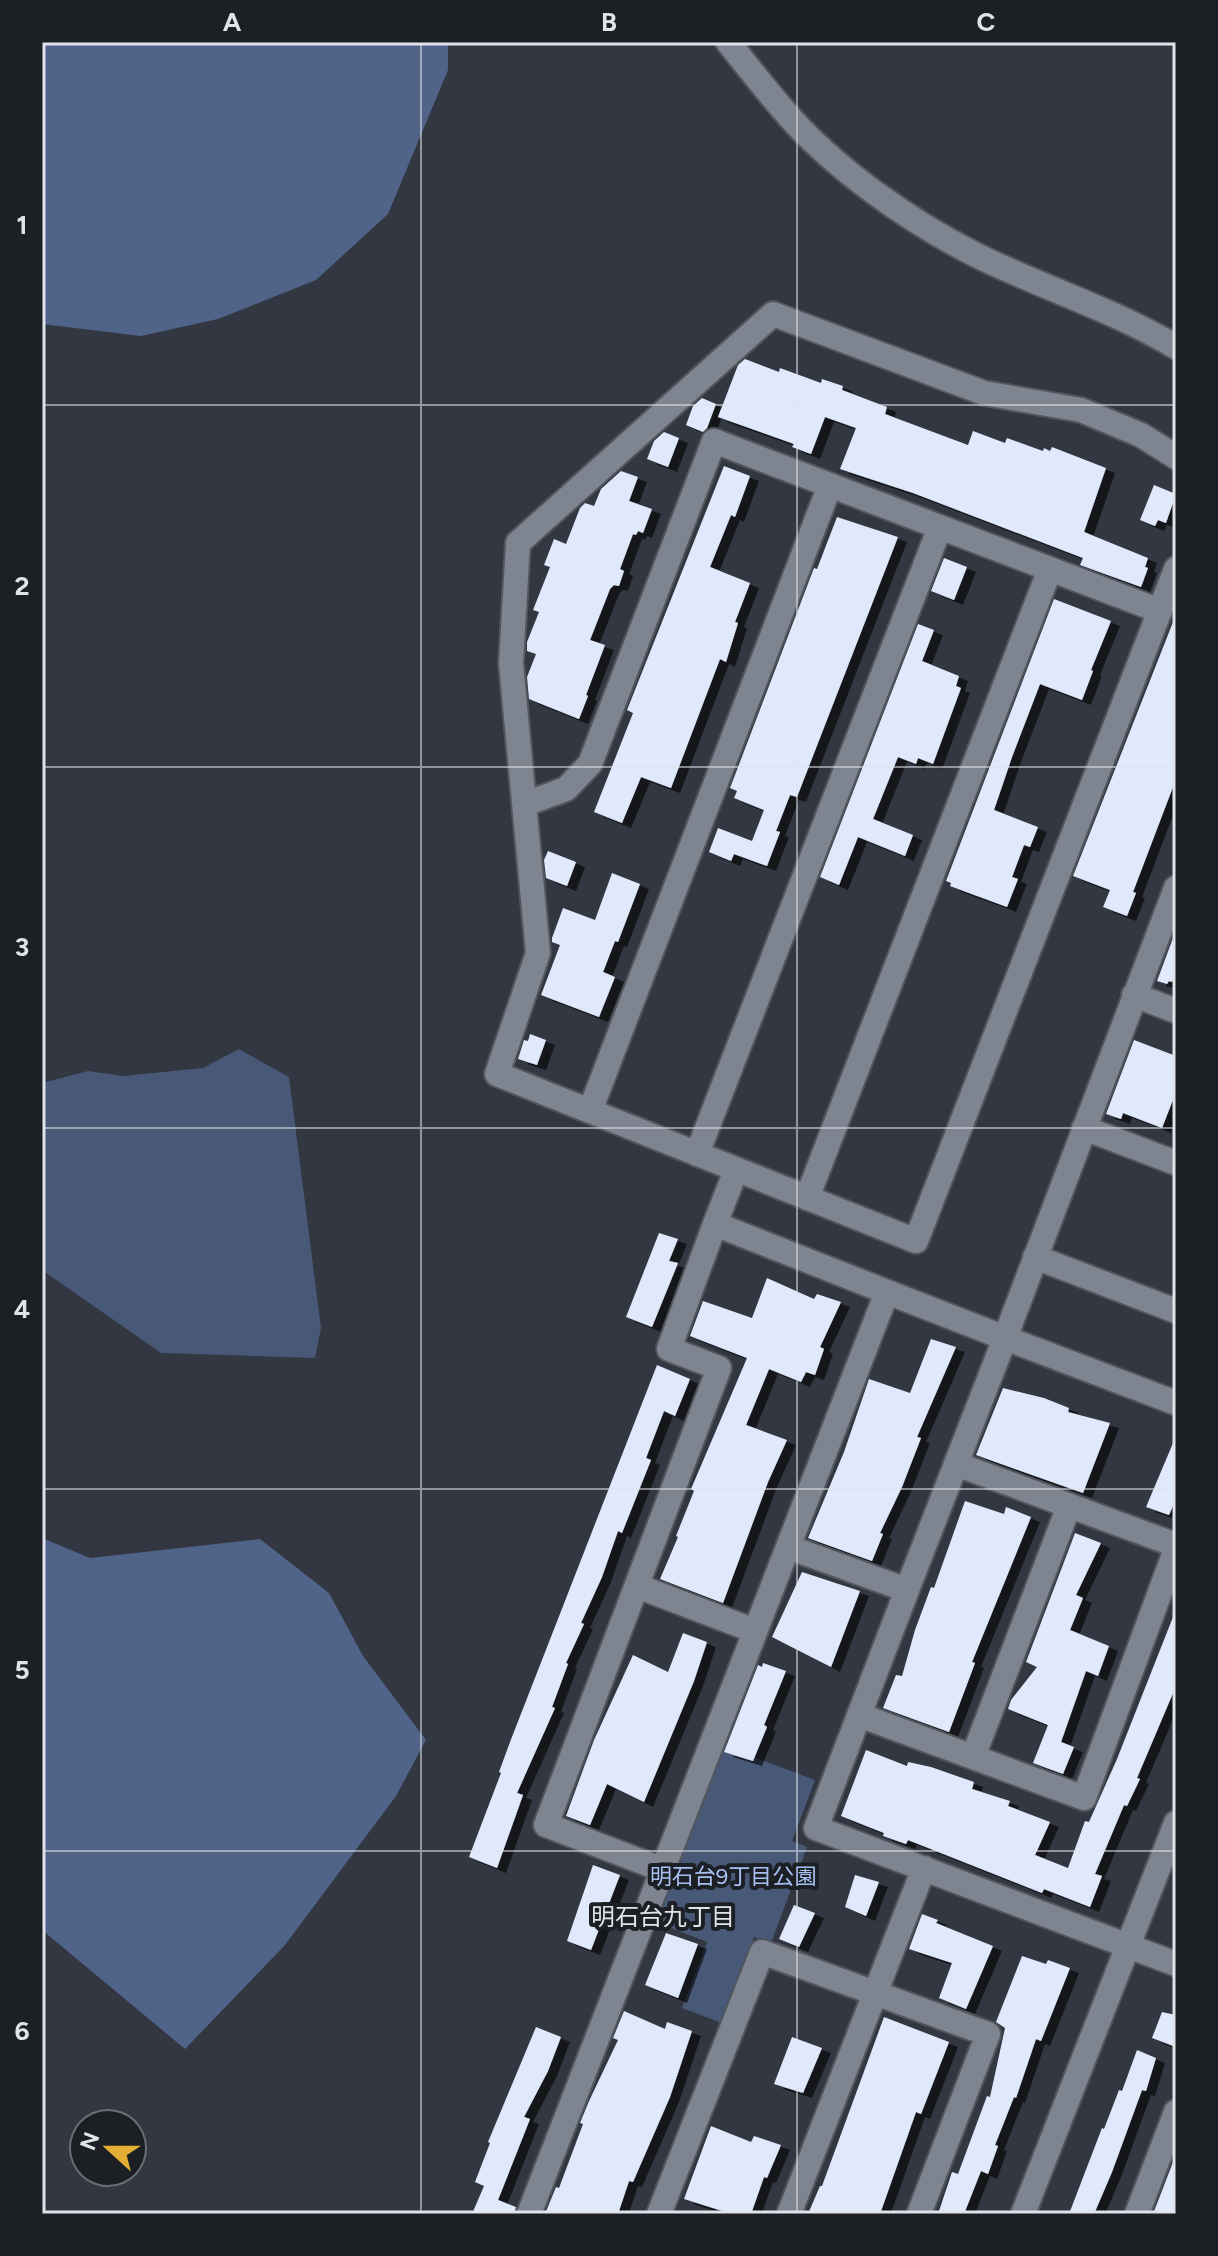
<svg xmlns="http://www.w3.org/2000/svg" width="1218" height="2256" font-family="Figtree,'Noto Sans JP',sans-serif">
	<defs>
		<filter id="shadow"><feDropShadow dx="9" dy="5" stdDeviation="0" flood-color="#0009"/></filter>
	</defs>
	<rect width="100%" height="100%" fill="#323741"/>
	<!-- green -->
	<path fill="#485877" d="M239,1049L289,1077L321,1328L315,1358L161,1353L42,1270V1083L88,1071L123,1076L203,1068Z
		M720,1744L815,1780L792,1841L807,1847L771,1943L754,1937L722,2023L682,2008L707,1942L653,1921Z"/>
	<!-- forest -->
	<path fill="#506389" d="M42,42H448V70L388,214L316,280L218,319L141,336L42,324Z
		M42,1538L90,1558L260,1539L329,1593L363,1656L426,1740L396,1796L285,1945L185,2049L42,1930Z"/>
	<!-- building -->
	<path fill="#e0e9fb" filter="url(#shadow)" d="M745,359L779,372L780,368L821,383L822,379L843,386L842,390L887,407L885,414L968,445L973,431L1005,443L1007,438L1043,451L1044,448L1050,451L1052,447L1106,468L1084,532L1148,558L1145,567L1148,568L1141,587L1080,565L1083,558L913,493L840,469L856,428L825,417L811,454L792,447L794,444L718,417L738,365Z
		M702,398L716,404L707,428L703,432L686,425L693,406Z
		M664,432L679,438L668,467L647,459L654,441Z
		M724,466L750,476L735,517L731,515L710,567L750,583L735,622L738,623L726,662L720,659L671,788L641,777L622,823L594,812L633,713L627,710Z
		M621,471L638,477L629,501L652,509L643,533L638,531L636,535L633,534L620,569L624,571L619,586L614,585L610,589L590,640L605,645L586,695L588,696L579,719L529,699L527,677L536,654L527,651V642L539,612L533,610L550,567L544,565L554,539L566,544L580,508L585,503L594,506L601,489Z
		M1154,485L1176,494L1166,523L1158,520L1155,526L1140,520Z
		M837,517L898,537L797,797L790,795L776,831L780,832L767,866L734,854L731,861L709,852L718,828L752,841L764,810L734,798L737,791L730,788L814,568L817,569Z
		M944,558L967,567L954,600L931,591Z
		M1054,599L1111,621L1091,670L1093,671L1082,700L1040,684L1012,757L994,810L1038,827L1030,847L1024,845L1012,877L1018,879L1007,907L950,886L951,883L946,881Z
		M1175,617L1176,779L1133,892L1136,893L1127,916L1103,907L1110,890L1073,876Z
		M918,624L934,630L922,661L959,676L956,686L961,688L933,764L918,758L916,764L898,757L873,819L913,835L905,856L858,837L839,885L820,877Z
		M548,851L576,862L567,886L546,878L544,860Z
		M612,873L640,884L618,942L615,941L603,972L615,977L599,1017L541,995L560,945L552,942V938L563,908L595,920Z
		M1176,930V972L1172,982L1169,981L1167,984L1157,981Z
		M530,1034L546,1040L537,1065L518,1059L524,1040L528,1041Z
		M1134,1040L1176,1056V1092L1162,1128L1123,1113L1121,1119L1106,1114Z
		M659,1233L678,1239L669,1261L678,1263L652,1327L626,1317Z
		M767,1278L814,1299L817,1294L841,1302L820,1347L824,1349L815,1375L806,1372L801,1382L769,1369L746,1425L787,1440L768,1482L723,1603L660,1579L678,1537L676,1536L694,1491L691,1489L747,1358L690,1336L703,1301L752,1318Z
		M931,1339L956,1347L917,1437L921,1438L902,1487L880,1533L883,1534L872,1561L808,1538L844,1452L869,1379L910,1393Z
		M657,1365L690,1379L675,1416L664,1411L646,1458L651,1460L622,1533L618,1531L602,1577L581,1623L584,1624L566,1663L568,1664L552,1707L555,1708L517,1793L523,1795L497,1868L469,1857L501,1773L499,1772L510,1742Z
		M1003,1388L1044,1398L1069,1408L1068,1412L1110,1423L1083,1493L976,1455Z
		M1176,1436V1499L1169,1515L1146,1507Z
		M965,1501L1004,1514L1006,1507L1031,1517L972,1662L975,1663L949,1732L883,1708L896,1675L902,1676L915,1630L931,1587L934,1588Z
		M1075,1533L1101,1543L1076,1595L1083,1598L1070,1630L1109,1646L1098,1676L1086,1671L1061,1742L1074,1747L1063,1774L1033,1763L1048,1725L1008,1709L1011,1700L1037,1667L1026,1662Z
		M802,1572L860,1591L831,1667L772,1637Z
		M1175,1612L1176,1686L1137,1778L1140,1779L1127,1806L1124,1805L1095,1874L1102,1876L1090,1907L1044,1889L1042,1893L908,1840L906,1844L883,1836L884,1833L841,1816L866,1750L907,1766L908,1762L931,1767L974,1782L972,1789L1010,1801L1008,1806L1050,1822L1035,1855L1068,1868L1085,1821L1089,1822L1117,1759Z
		M683,1633L707,1642L694,1681L644,1802L607,1784L590,1825L566,1816L594,1740L633,1655L668,1672Z
		M763,1663L786,1671L764,1725L767,1727L753,1761L724,1752L758,1665L762,1667Z
		M593,1865L620,1875L591,1950L567,1941Z
		M855,1875L879,1882L866,1916L845,1907Z
		M794,1905L815,1913L799,1947L779,1939Z
		M922,1914L938,1920L936,1923L993,1946L966,2009L939,1998L952,1963L909,1949Z
		M666,1933L698,1944L678,1998L645,1985Z
		M1022,1956L1046,1964L1048,1960L1070,1968L1041,2041L1036,2039L1016,2098L1014,2097L995,2145L998,2146L988,2174L981,2171L964,2214H938L952,2172L958,2174L987,2096L990,2097L1005,2028L996,2022Z
		M624,2011L665,2029L667,2022L692,2031L670,2097L633,2182L629,2181L618,2214H545L556,2187L559,2188L583,2124L580,2123L589,2101L618,2040L613,2038Z
		M1162,2012L1176,2015V2047L1152,2038Z
		M884,2017L949,2042L921,2114L916,2112L880,2214H808L820,2186H822Z
		M536,2027L561,2037L548,2071L524,2117L530,2119L498,2200L516,2207L514,2214H472L484,2186L475,2182L490,2143L488,2142Z
		M792,2037L822,2048L803,2093L774,2084Z
		M1137,2050L1156,2058L1146,2091L1142,2090L1112,2172L1094,2214H1069L1102,2128L1104,2129L1119,2090L1122,2091Z
		M711,2126L751,2142L754,2136L781,2145L767,2178L764,2177L751,2214H732L684,2199Z
		M1175,2157L1176,2214H1153Z"/>
	<g fill="none" stroke-linecap="round" stroke-linejoin="round">
		<!-- minor casing -->
		<g stroke="#51565d" stroke-width="28">
			<path id="minor" d="M728,42C747,66 766,90 786,113C836,170 909,221 976,255C1043,288 1112,309 1176,347
				M1176,457L1141,435L1081,410L984,393L773,314L518,543L511,663L538,953L497,1074L916,1241L1176,569
				M525,804L566,789L590,764L714,441L1160,611
				M1176,888L1005,1338L1176,1403
				M1134,995L1176,1011
				M590,1111L830,485
				M1084,1128L1176,1163
				M697,1154L940,527
				M807,1198L1050,569
				M715,1224L736,1170
				M1035,1257L1176,1311
				M887,1292L1005,1338L907,1590
				M956,1464L1176,1545
				M637,1586L755,1631
				M859,1715L1084,1798L1176,1549
				M973,1757L1069,1506
				M661,1869L546,1825L719,1368L669,1349L715,1224L887,1292L788,1547
				M529,2214L788,1547L907,1590L816,1828L1176,1964
				M659,2214L762,1952L988,2034L919,2214
				M789,2214L924,1868
				M1023,2214L1176,1823
				M1137,2214L1176,2112"/>
		</g>
		<!-- minor -->
		<use href="#minor" stroke="#7e8490" stroke-width="24"/>
	</g>
	<!-- grid -->
	<path fill="none" stroke="#e0e3e9" stroke-width="2" stroke-opacity="0.55" d="M421,42V2214M797,42V2214M42,405H1176M42,767H1176M42,1128H1176M42,1489H1176M42,1851H1176"/>
	<g text-anchor="middle" stroke-width="8" stroke-linejoin="round" paint-order="stroke">
		<!-- park labels -->
		<g font-size="22" fill="#a8c1f3" stroke="#1c1f23">
			<text x="733" y="1884">明石台9丁目公園</text>
		</g>
		<!-- neighbourhood labels -->
		<g font-size="24" fill="#e0e3e9" stroke="#1c1f23">
			<text x="663" y="1925">明石台九丁目</text>
		</g>
	</g>
	<!-- border -->
	<rect width="1218" height="2256" fill="none" stroke="#1c1f23" stroke-width="88"/>
	<!-- north arrow -->
	<g transform="translate(108 2148) rotate(291)"><circle r="38" fill="#1c1f23" stroke="#6a6d72" stroke-width="2"/>
	<path d="M0-6L14 30L0 20L-14 30Z" fill="#e3ae34"/>
	<text y="-12" font-size="22" font-weight="bold" text-anchor="middle" fill="#e0e3e9">N</text>
	</g>
	<rect x="44" y="44" width="1130" height="2168" fill="none" stroke="#e0e3e9" stroke-width="3"/>
	<g font-size="26" text-anchor="middle" font-weight="bold" fill="#e0e3e9">
		<text x="232" y="31">A</text>
		<text x="609" y="31">B</text>
		<text x="986" y="31">C</text>
		<text x="22" y="234">1</text>
		<text x="22" y="595">2</text>
		<text x="22" y="956">3</text>
		<text x="22" y="1318">4</text>
		<text x="22" y="1679">5</text>
		<text x="22" y="2040">6</text>
	</g>
</svg>
